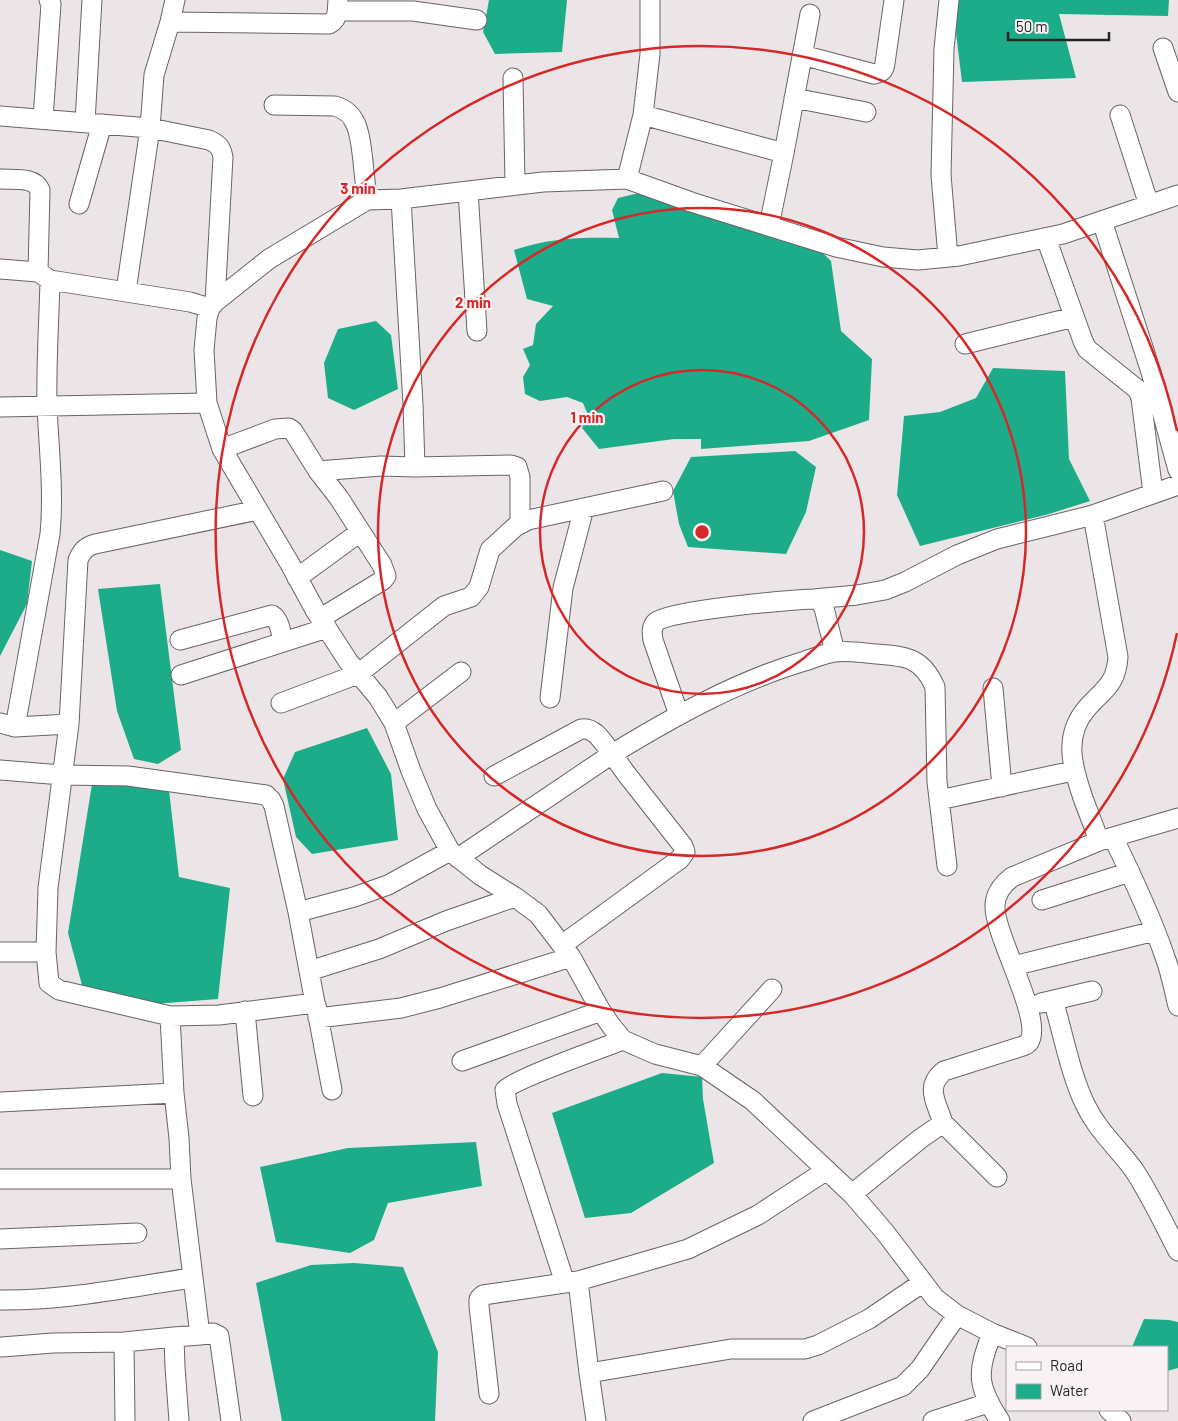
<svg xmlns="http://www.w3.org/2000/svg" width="1178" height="1421" font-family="Barlow,sans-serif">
	<rect width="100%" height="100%" fill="#ece5e7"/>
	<!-- water -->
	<path fill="#1cac8a" d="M489,0H567L562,52L495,54L483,32Z
		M958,0H1169L1168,16L1059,14L1076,78L962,82L956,33Z
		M639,193L823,253L831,261L841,331L872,359L869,420L809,441L701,449V439H674L599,449L582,428L588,415L583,403L567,397L540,401L525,394L523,377L530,365L523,349L533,345L536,324L553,306L527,299L514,250C549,238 582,237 619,238L612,210L618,198Z
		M376,321L391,335L398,389L354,410L328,398L324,363L338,329Z
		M993,368L1065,371L1069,459L1090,501L1049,514L920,546L897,495L904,416L940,412L976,398Z
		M795,451L816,467L806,512L786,554L688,547L679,524L673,491L691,457Z
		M0,550L32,561L27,604L0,656Z
		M160,584L181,750L158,764L134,759L117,711L98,589Z
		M367,728L391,774L398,840L312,854L296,837L283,779L295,752Z
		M93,778L169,790L179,877L230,888L218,999L154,1004L82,985L68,933Z
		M662,1073L702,1077L703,1099L714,1163L631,1213L585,1218L552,1113Z
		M476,1142L482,1186L388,1203L374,1240L350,1253L276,1242L260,1167L348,1148Z
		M354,1263L403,1267L438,1352L435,1421H282L256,1283L311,1265Z
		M1144,1319L1169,1320L1178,1322V1368L1167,1371V1347H1132Z"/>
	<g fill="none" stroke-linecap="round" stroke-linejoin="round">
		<!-- minor casing -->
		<g stroke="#696365" stroke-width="21">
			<path id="minor" d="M337,11H413L477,20
				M170,22L329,24C339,19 337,10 338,0
				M1163,48L1178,92
				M802,55L874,74C882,72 884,71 885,63L894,0
				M513,78L515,184
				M794,98L866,112
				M274,105L335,106C360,113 360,139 363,161C364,174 366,187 367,200
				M643,115L784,153
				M1120,115L1149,205
				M0,116L150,128L209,140C218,144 221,147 223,157L215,302
				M43,119L51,4L49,0
				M85,122L92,0
				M0,179C13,180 34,176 40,190L38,272
				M627,179L643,115L650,54V0
				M468,191L477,331
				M401,199L413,404L415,467
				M79,204L102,124
				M1102,221L1151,372L1178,470
				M769,226L784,153L810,14
				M1046,238L1083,341L1087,349L1138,390L1141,398L1153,493
				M948,257L941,175L944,49L949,0
				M0,269L38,272L50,280L190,302L210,308L207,318L204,350L207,403L222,449L290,564L315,610L348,661L378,697L394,723L411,771L427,809L450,851L480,875L515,897L538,914L571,957L601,1011L612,1027L623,1040L655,1054L702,1066L753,1101L852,1194L884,1231L935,1298L957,1315L992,1333L1027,1347
				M126,291L150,128L154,75L170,22L175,0
				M210,308L215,302L269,259L367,200L401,199L543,182L627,179L691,202L836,247L883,257L918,260L959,256L1063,234L1178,195
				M965,344L1074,317
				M0,407L207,403
				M222,449L275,429L289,428L293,431L318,471L339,498L382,565L386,576L383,580L321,618
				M318,471L381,466L415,467L511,465L517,467L520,477V524
				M1093,515L1118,657C1116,685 1104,689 1087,708C1063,736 1072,766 1083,798C1088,812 1094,826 1099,841
				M297,578L360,532
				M814,599L857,595L885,590L905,582L957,555L997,539L1093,515L1178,485
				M180,640L272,615C280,620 281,633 283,642
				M181,675L327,628
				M993,688L1002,787
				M550,698L563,588L584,508
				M281,703L358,674L444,606L471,597L479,587L490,550L515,527L528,520L663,491
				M679,715L653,640C652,633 651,627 656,622C669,610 791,600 814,599L820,601L824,608L835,652
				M0,723L15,727L69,724
				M394,723L461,672
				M15,727L50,534C54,492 49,450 47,407C46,365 49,322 50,280
				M0,770L62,775L128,776L266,795L271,800L274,806L298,912
				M494,776L581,729C595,726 604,744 612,754C673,717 737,681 805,661C814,658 824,654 834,652C847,650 863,653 876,654C905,656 922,657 935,687L937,782L947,866
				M939,800L1073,771
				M1113,837C1132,876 1151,916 1165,957C1171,973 1174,990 1178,1006
				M458,858L612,754L628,776L683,846L685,852L680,859L562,945
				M1042,900L1130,872
				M0,952H46
				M1013,966L1155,931
				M309,971L379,949L446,921L515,897
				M1053,1000C1063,1033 1071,1077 1086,1106C1098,1131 1118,1148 1134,1170C1151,1196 1164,1224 1178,1251
				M1041,1003L1092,991
				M316,1005L332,1090
				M245,1011L253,1096
				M170,1016L59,990L49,983L46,952L48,888L69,724L78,560C82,551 85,547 95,544L258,510
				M318,1018L401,1008L440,998L571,957
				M462,1061L601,1011
				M702,1066L772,989
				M0,1102L174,1093
				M943,1123L997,1177
				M0,1179H181
				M852,1194L920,1139L943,1123C937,1103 924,1087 944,1071L1023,1046C1025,1045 1028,1044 1029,1042C1044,1020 994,935 995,906C995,894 1003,884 1012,877L1099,841L1178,818
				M0,1239L137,1233
				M578,1281L589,1373L731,1349H805L818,1345L869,1319L922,1283
				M565,1283L507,1104L505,1090C512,1080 605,1047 623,1040
				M0,1300C64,1301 129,1287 192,1278
				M992,1333C977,1373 976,1384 1000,1421
				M200,1335L213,1333L219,1336L231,1421
				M124,1342L125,1421
				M2,1347L53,1343L124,1342L174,1337
				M589,1373L596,1421
				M489,1394L479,1306V1299L483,1295L578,1281L688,1249L758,1215L827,1170
				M1109,1410L1121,1421
				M179,1421L175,1367L174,1337L200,1335L181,1179L179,1138L174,1093L170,1016L219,1015L315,1003L298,912L354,897L388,885L450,851
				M813,1421L903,1386L920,1369L957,1315
				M933,1421L988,1403"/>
		</g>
		<!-- minor -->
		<use href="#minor" stroke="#fff" stroke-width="19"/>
	</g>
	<!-- distance rings -->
	<g fill="none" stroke="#d62828" stroke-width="2.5">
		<circle cx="702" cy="532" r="162"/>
		<circle cx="702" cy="532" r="324"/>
		<path d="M1177 633A486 486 0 1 1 1177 431"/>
	</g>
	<circle cx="702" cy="532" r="8" fill="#d62828" stroke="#f9f2f5" stroke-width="2.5"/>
	<g font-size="15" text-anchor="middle" font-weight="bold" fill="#d62828" stroke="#f9f2f5" stroke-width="4.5" stroke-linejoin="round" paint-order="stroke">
		<text x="358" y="194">3 min</text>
		<text x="473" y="308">2 min</text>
		<text x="587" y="423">1 min</text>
	</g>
	<!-- legend -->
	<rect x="1006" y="1346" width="162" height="65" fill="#f9f2f5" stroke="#a5a0a2"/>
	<rect x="1016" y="1362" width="25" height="8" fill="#ffffff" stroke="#a5a0a2"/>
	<text x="1050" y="1371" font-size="15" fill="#272425">Road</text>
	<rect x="1016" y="1384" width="25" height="15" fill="#1cac8a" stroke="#a5a0a2"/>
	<text x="1050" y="1396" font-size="15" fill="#272425">Water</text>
	<!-- scale -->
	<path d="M1008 32v8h101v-8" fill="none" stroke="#272425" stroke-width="2.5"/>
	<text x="1016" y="32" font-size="15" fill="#272425" stroke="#f9f2f5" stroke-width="4" paint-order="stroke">50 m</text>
</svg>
